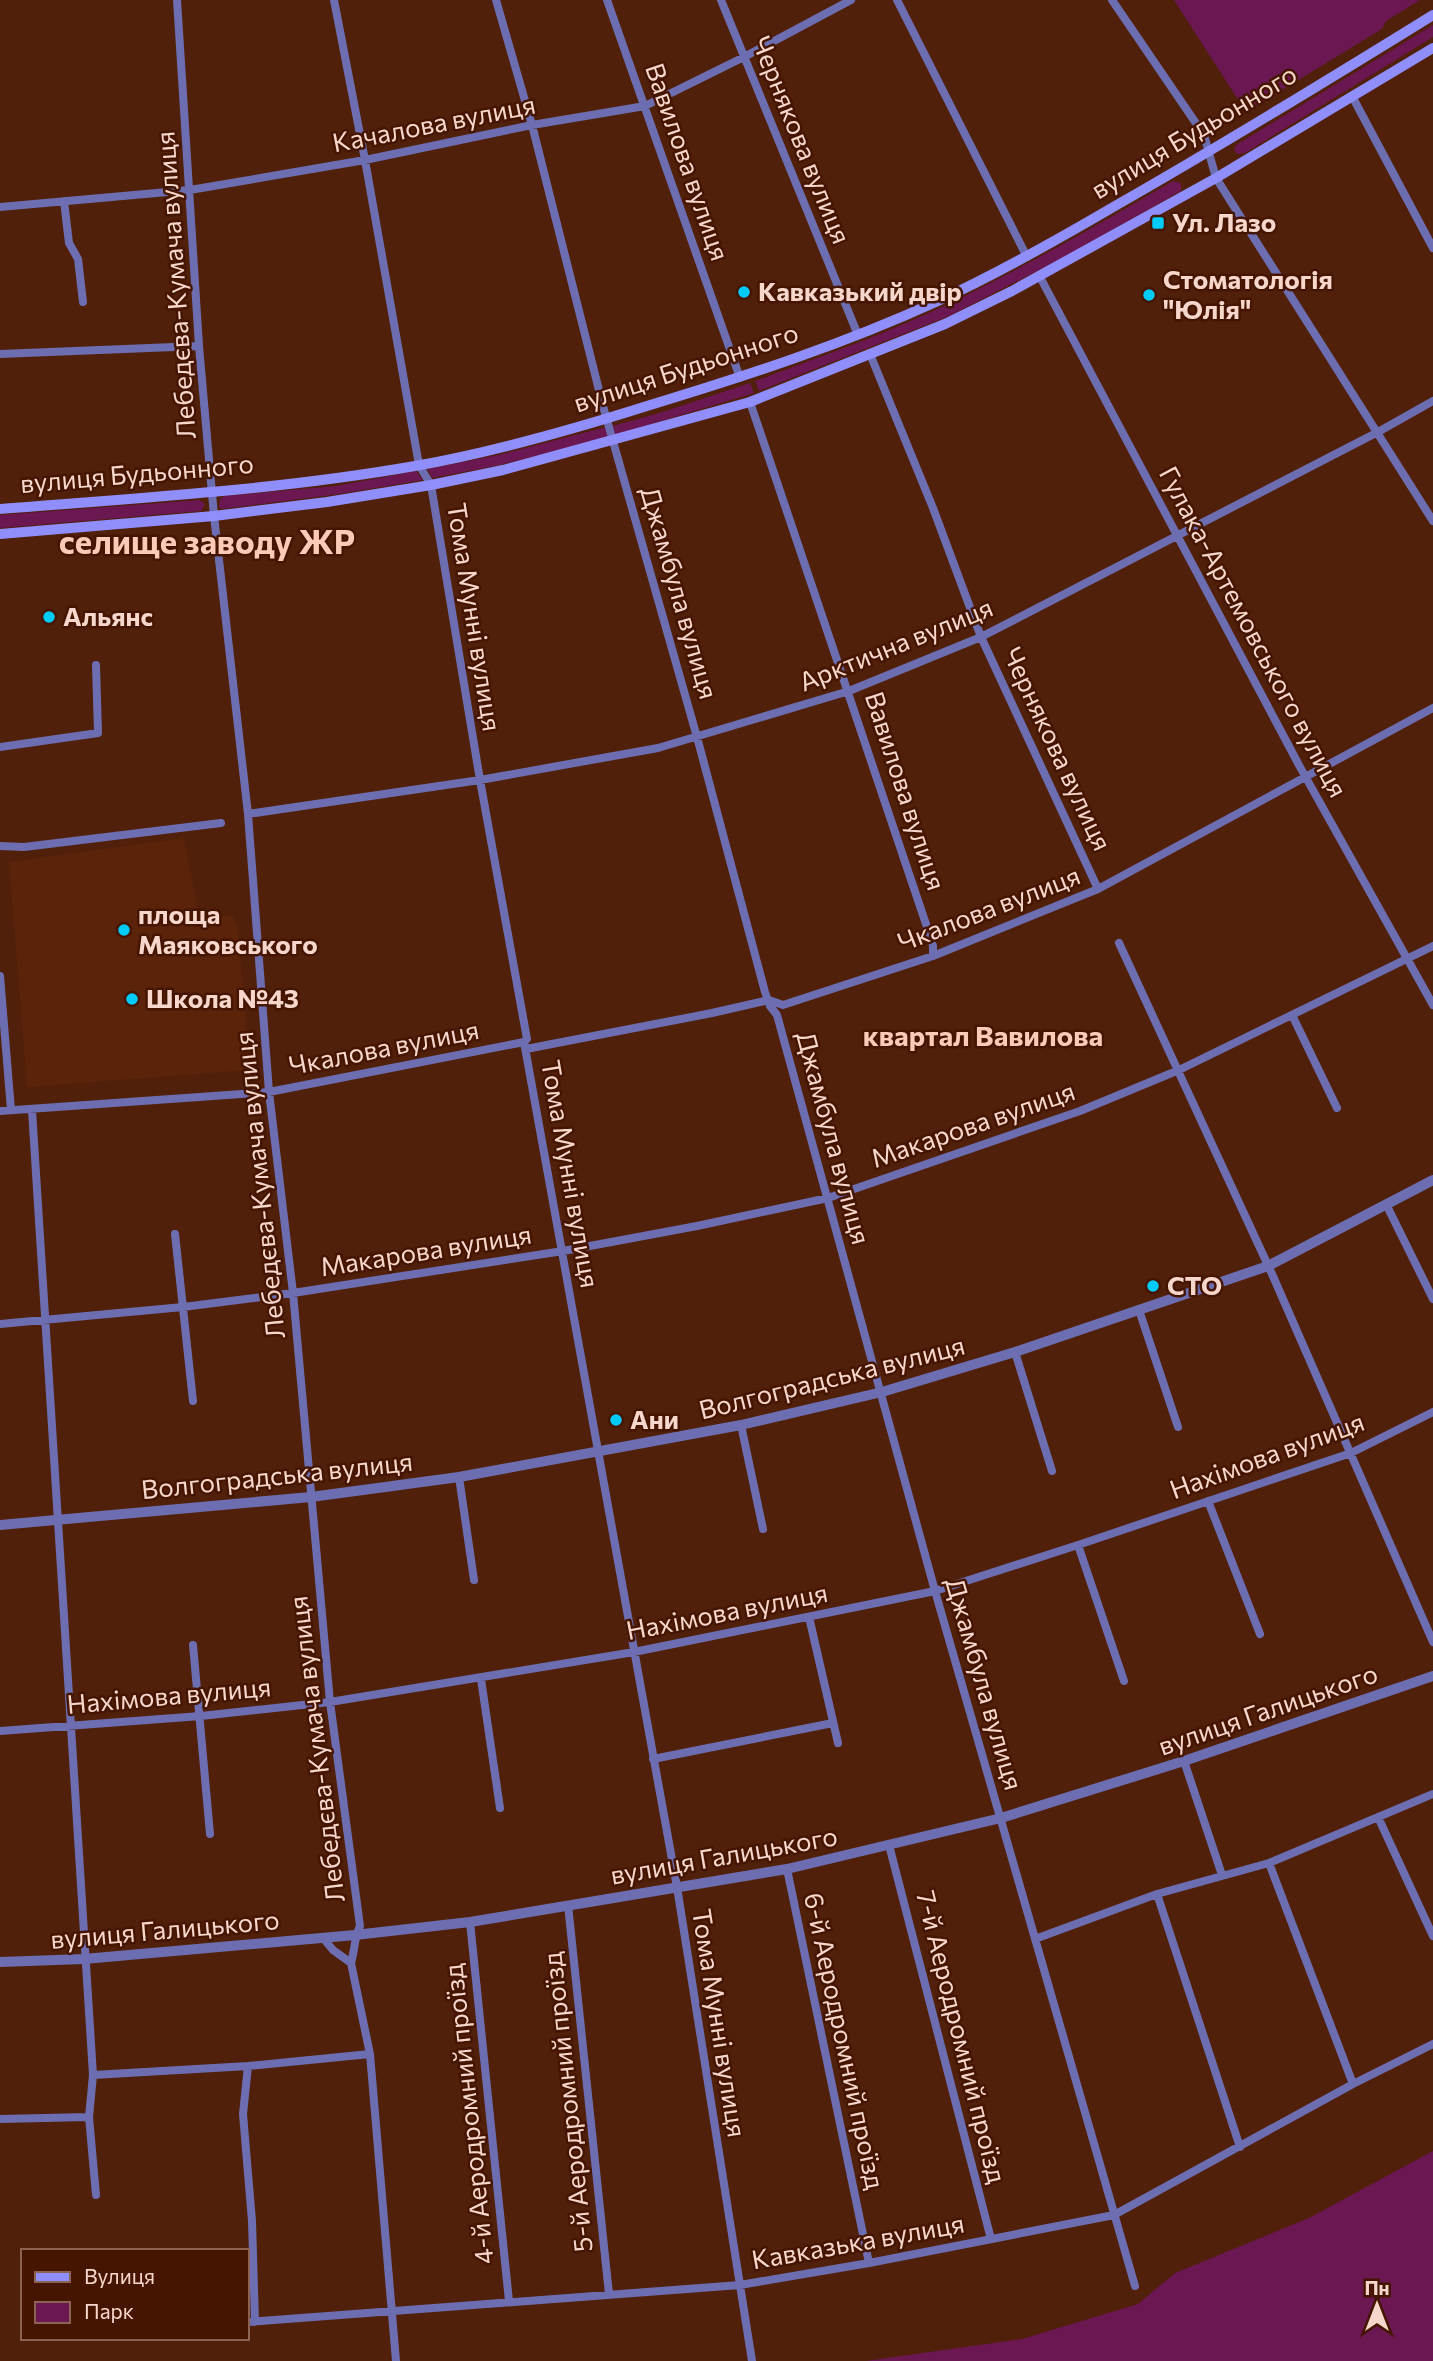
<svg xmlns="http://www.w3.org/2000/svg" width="1433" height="2361" font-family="Commissioner,sans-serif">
	<rect width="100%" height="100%" fill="#50200a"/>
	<!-- built -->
	<path fill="#5b2309" d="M184,838L199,917L233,916L238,928L250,1070L27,1087L9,862Z"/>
	<!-- green -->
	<path fill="#6a1752" d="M1174,0H1420L1386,21L1382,29L1246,112Z
		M1433,25V37L1245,153L1237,154L1234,150L1236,145Z
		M1173,181L1181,183V191L1059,260L949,316L759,391L755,381C820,357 886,334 948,304C1025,267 1099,224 1173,181Z
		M750,383L754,393L615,435L613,426L666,411Z
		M606,427L609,437L500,465L432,478L428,469L498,455Z
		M416,471L423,480L339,494L222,509L219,507L220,499L224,496L336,486Z
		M199,500L205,504L201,511L0,528V515Z
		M1433,2151V2361H866L1022,2339L1138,2304L1175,2273L1309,2218Z"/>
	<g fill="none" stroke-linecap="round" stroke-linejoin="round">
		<!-- minor -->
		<path stroke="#6d6eb1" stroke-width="8" d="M177,0L199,346L214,516L248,814L269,1092L293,1293L330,1702L360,1926C354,1938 355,1950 351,1963L370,2054L396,2361
			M334,0L365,160L419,465L431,485L480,780L527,1039L524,1042L677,1887L752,2361
			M496,0L532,125L603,406L697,737L765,992L770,1006L777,1015L935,1591L1135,2286
			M607,0L740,378
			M721,0L858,335
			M897,0L1027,257
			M1112,0L1204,135L1216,178L1433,521
			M1352,96L1433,248
			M64,201L69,243L78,259L83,302
			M0,207L190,190L365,160L532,125L645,106L744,57L851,0
			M1040,277L1300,767L1433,1005
			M0,354L199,346
			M870,354L933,508L981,637L1098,889
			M750,402L929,933L933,946V956
			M0,747L98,733L96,665
			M248,814L480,780L658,748L849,691L981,637L1378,432L1433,401
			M0,846L24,847L221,823
			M1119,943L1272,1274L1433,1642
			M0,976L11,1110
			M1292,1015L1337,1108
			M526,1049L712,1013L769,1000L783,1005L933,956L1098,889L1433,708
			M32,1110L93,2075L89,2117L96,2195
			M0,1111L269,1092L524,1042
			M1386,1204L1433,1299
			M175,1234L193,1401
			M1139,1310L1178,1427
			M0,1324L183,1307L293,1293L563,1251L697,1226L828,1198L1080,1111L1179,1070L1433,946
			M1015,1352L1052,1471
			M741,1425L763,1529
			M459,1477L474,1580
			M1208,1501L1260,1634
			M1078,1545L1124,1681
			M809,1617L838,1743
			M193,1645L210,1834
			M481,1679L500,1808
			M0,1731L201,1716L330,1702L634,1652L935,1591L1078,1545L1351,1453L1433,1412
			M653,1759L833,1723
			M1184,1761L1222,1875
			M1378,1817L1433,1936
			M889,1845L991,2239
			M1269,1863L1353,2084
			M787,1869L869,2263
			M1157,1894L1240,2147
			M568,1905L609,2294
			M470,1922L509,2301
			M323,1938L333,1950L351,1963
			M1035,1939L1157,1894L1269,1863L1433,1794
			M248,2066L370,2054
			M93,2075L248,2066L243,2114L252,2221L255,2322
			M0,2119L89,2117
			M247,2322L740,2285L869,2263L1114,2215L1353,2084L1433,2044"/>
		<!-- tertiary -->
		<path stroke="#6d6eb1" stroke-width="10" d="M0,1525L311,1497L459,1477L741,1425L882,1392L1015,1352L1268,1266L1433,1180
			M0,1962L84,1959L355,1935L470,1922L787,1869L1001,1818L1184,1761L1433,1676"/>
		<!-- secondary -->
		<path stroke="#8f8efb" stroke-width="10" d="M0,509C139,498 278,490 415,466C494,452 571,430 647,406C746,376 844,344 938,301C999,273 1057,240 1115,206C1222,145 1328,80 1433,15
			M0,534L214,516L327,502L431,485L503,470L750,402L945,324L1012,291L1216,178L1433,48"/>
	</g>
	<!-- markers -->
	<g fill="#01cbf9" stroke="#451501" stroke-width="2.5">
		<rect x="1151" y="216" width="14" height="14" rx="3.5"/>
		<circle cx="744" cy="292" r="7"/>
		<circle cx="1149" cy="295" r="7"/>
		<circle cx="49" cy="617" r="7"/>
		<circle cx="124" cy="930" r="7"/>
		<circle cx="132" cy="999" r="7"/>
		<circle cx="1153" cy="1286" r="7"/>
		<circle cx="616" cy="1420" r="7"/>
	</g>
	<g text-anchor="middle" stroke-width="5" stroke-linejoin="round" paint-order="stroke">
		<!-- street labels -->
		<g font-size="26" fill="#f7d7cb" stroke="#451501">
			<text transform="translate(434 124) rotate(-11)" y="9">Качалова вулиця</text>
			<text transform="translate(1194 132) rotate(-31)" y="9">вулиця Будьонного</text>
			<text transform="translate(801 140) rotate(68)" y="9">Чернякова вулиця</text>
			<text transform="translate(687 162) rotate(71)" y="9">Вавилова вулиця</text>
			<text transform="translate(176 285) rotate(-94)" y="9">Лебедєва-Кумача вулиця</text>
			<text transform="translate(686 368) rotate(-18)" y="9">вулиця Будьонного</text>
			<text transform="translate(137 474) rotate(-5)" y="9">вулиця Будьонного</text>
			<text transform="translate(679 593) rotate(74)" y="9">Джамбула вулиця</text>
			<text transform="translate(474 617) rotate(81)" y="9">Тома Мунні вулиця</text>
			<text transform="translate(1253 632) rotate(62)" y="9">Гулака-Артемовського вулиця</text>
			<text transform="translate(896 645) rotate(-22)" y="9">Арктична вулиця</text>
			<text transform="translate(1057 749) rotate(65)" y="9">Чернякова вулиця</text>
			<text transform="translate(905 791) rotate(72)" y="9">Вавилова вулиця</text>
			<text transform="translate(989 909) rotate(-21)" y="9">Чкалова вулиця</text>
			<text transform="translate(384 1048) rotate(-11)" y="9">Чкалова вулиця</text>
			<text transform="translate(973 1125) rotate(-19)" y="9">Макарова вулиця</text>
			<text transform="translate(833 1138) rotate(75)" y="9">Джамбула вулиця</text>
			<text transform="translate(570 1174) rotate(80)" y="9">Тома Мунні вулиця</text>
			<text transform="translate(260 1185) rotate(-96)" y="9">Лебедєва-Кумача вулиця</text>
			<text transform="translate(426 1251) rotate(-9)" y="9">Макарова вулиця</text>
			<text transform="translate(832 1378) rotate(-14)" y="9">Волгоградська вулиця</text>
			<text transform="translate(1267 1456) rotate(-20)" y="9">Нахімова вулиця</text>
			<text transform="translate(277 1476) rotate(-6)" y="9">Волгоградська вулиця</text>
			<text transform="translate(727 1612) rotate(-11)" y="9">Нахімова вулиця</text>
			<text transform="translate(984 1684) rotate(74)" y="9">Джамбула вулиця</text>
			<text transform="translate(169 1696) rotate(-5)" y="9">Нахімова вулиця</text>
			<text transform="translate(1268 1710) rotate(-19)" y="9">вулиця Галицького</text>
			<text transform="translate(317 1749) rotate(-97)" y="9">Лебедєва-Кумача вулиця</text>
			<text transform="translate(724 1856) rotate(-10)" y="9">вулиця Галицького</text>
			<text transform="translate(165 1930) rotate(-5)" y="9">вулиця Галицького</text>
			<text transform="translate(719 2023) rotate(81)" y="9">Тома Мунні вулиця</text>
			<text transform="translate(961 2037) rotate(76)" y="9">7-й Аеродромний проїзд</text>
			<text transform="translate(844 2041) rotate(78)" y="9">6-й Аеродромний проїзд</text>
			<text transform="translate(568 2102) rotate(-96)" y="9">5-й Аеродромний проїзд</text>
			<text transform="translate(469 2114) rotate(-96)" y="9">4-й Аеродромний проїзд</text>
			<text transform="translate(858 2242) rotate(-10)" y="9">Кавказька вулиця</text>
		</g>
		<!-- poi labels -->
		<g font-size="26" font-weight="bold" fill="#f7d7cb" stroke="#451501" text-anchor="start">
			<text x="1172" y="232">Ул. Лазо</text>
			<text x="1163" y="289">Стоматологія<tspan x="1163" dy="30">"Юлія"</tspan></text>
			<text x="758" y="301">Кавказький двір</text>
			<text x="63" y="626">Альянс</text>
			<text x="138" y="924">площа<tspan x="138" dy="30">Маяковського</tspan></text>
			<text x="146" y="1008">Школа №43</text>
			<text x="1167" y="1295">СТО</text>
			<text x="630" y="1429">Ани</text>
		</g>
		<!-- neighbourhood labels -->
		<g font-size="28" font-weight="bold" fill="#fdcab7" stroke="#451501">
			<text x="983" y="1046">квартал Вавилова</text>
		</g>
		<!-- district labels -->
		<g font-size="33" font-weight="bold" fill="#fdcab7" stroke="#451501">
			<text x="207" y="554">селище заводу ЖР</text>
		</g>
	</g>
	<!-- legend -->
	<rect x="21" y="2249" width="228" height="91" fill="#451501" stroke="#8c6352" stroke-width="2"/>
	<rect x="35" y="2272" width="35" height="10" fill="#8f8efb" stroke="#8c6352" stroke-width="2"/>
	<text x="84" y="2284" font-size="21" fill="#f7d7cb">Вулиця</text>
	<rect x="35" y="2302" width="35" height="21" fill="#6a1752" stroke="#8c6352" stroke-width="2"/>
	<text x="84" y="2319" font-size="21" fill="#f7d7cb">Парк</text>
	<!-- north arrow -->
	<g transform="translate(1377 2305)" stroke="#451501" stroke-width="5" paint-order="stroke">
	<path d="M0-5L12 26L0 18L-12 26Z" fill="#f7d7cb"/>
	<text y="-10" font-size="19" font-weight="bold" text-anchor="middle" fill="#f7d7cb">Пн</text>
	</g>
</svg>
